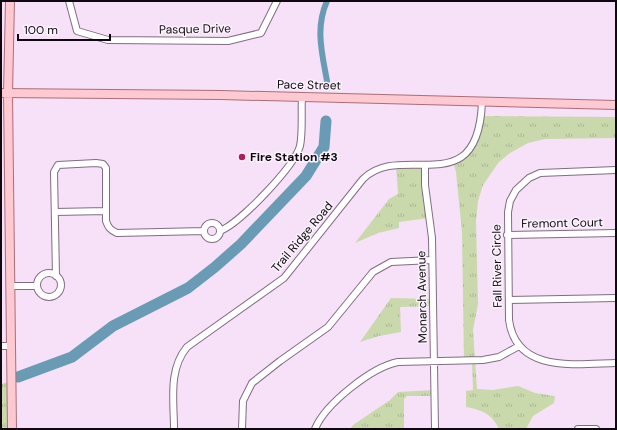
<svg xmlns="http://www.w3.org/2000/svg" width="617" height="430" font-family="'DM Sans',sans-serif">
	<defs>
		<pattern id="grass-tufts" width="24" height="20" patternUnits="userSpaceOnUse"><rect width="24" height="20" fill="#c9d9ac"/><path d="M3 7l-1-3M5 7V3M7 7l1-3M15 17l-1-3M17 17v-4M19 17l1-3" fill="none" stroke="#abb993"/></pattern>
	</defs>
	<rect width="100%" height="100%" fill="#f6e1f8"/>
	<!-- grass -->
	<path fill="url(#grass-tufts)" d="M481,116L616,117V138L545,139L528,143L510,153L499,162L483,185L478,201L476,221L478,304L473,330L477,389L493,390L518,386L535,393L555,396L554,403L533,416L526,429H499C492,414 482,410 466,407V391L473,390L472,361H464L462,232L456,172L453,161L471,146Z
		M396,165L425,166L429,218L399,222V228L378,233L355,243L389,199L398,194Z
		M391,298L432,299V306L400,307L401,332L379,336L360,342Z
		M11,382L12,429H1V384Z
		M434,390V396H407L404,399V429H350L353,425L390,400L398,392Z"/>
	<g fill="none" stroke-linecap="round" stroke-linejoin="round">
		<!-- canal -->
		<path stroke="#699bb5" stroke-width="6" d="M327,1C315,28 322,53 327,81"/>
		<!-- river -->
		<path stroke="#699bb5" stroke-width="11" d="M18,377L72,357L113,326L188,288L215,267L241,244L306,176L324,147L326,121"/>
		<!-- minor casing -->
		<g stroke="#806d82" stroke-width="8">
			<path id="minor" d="M69,1L77,31L108,40L228,41L261,33L277,1
				M425,166V185L432,238L435,429
				M616,170L540,173L529,178L516,190L510,201L508,212L509,320C516,374 577,364 616,363
				M55,212L106,211
				M204 231a8 8 0 1 1 16 0a8 8 0 1 1-16 0Z
				M220,231C240,223 294,167 300,146C303,131 301,113 302,97
				M507,235L616,233
				M37 285a12 12 0 1 1 24 0a12 12 0 1 1-24 0Z
				M56,276L54,172L58,165L96,163L103,164L106,168V221C108,227 110,230 117,233L204,231
				M10,286H36
				M509,300L616,298
				M1,346H11
				M174,429C174,401 168,370 187,347L284,278L363,179C402,140 478,205 482,102
				M242,429L243,401L252,383L280,361L328,327L373,272L391,262L432,260
				M315,429C325,404 372,367 398,362L483,360L499,357L519,346
				M578,429H596"/>
		</g>
		<!-- major casing -->
		<g stroke="#aa6e79" stroke-width="10">
			<path id="major" d="M10,1L8,93L12,429
				M1,93L221,95L616,105"/>
		</g>
		<!-- minor -->
		<use href="#minor" stroke="#fff" stroke-width="6"/>
		<!-- major -->
		<use href="#major" stroke="#fec9d1" stroke-width="8"/>
	</g>
	<!-- markers -->
	<circle fill="#ac1f5c" stroke="#fbf3fc" stroke-width="1.5" cx="242" cy="157" r="4"/>
	<g text-anchor="middle" stroke-width="3" stroke-linejoin="round" paint-order="stroke">
		<!-- street labels -->
		<g font-size="12" fill="#0f0810" stroke="#fbf3fc">
			<text transform="translate(195 29) rotate(-1)" y="4">Pasque Drive</text>
			<text transform="translate(309 85) rotate(1)" y="4">Pace Street</text>
			<text transform="translate(562 223) rotate(-1)" y="4">Fremont Court</text>
			<text transform="translate(302 237) rotate(-50)" y="4">Trail Ridge Road</text>
			<text transform="translate(497 266) rotate(-91)" y="4">Fall River Circle</text>
			<text transform="translate(422 297) rotate(-91)" y="4">Monarch Avenue</text>
		</g>
		<!-- poi labels -->
		<g font-size="12" font-weight="bold" fill="#0f0810" stroke="#fbf3fc" text-anchor="start">
			<text x="250" y="161">Fire Station #3</text>
		</g>
	</g>
	<!-- border -->
	<rect width="617" height="430" fill="none" stroke="#0f0810" stroke-width="4"/>
	<!-- scale -->
	<path d="M18 34v6h92v-6" fill="none" stroke="#0f0810" stroke-width="2"/>
	<text x="24" y="34" font-size="12" fill="#0f0810" stroke="#fbf3fc" stroke-width="3" paint-order="stroke">100 m</text>
</svg>
